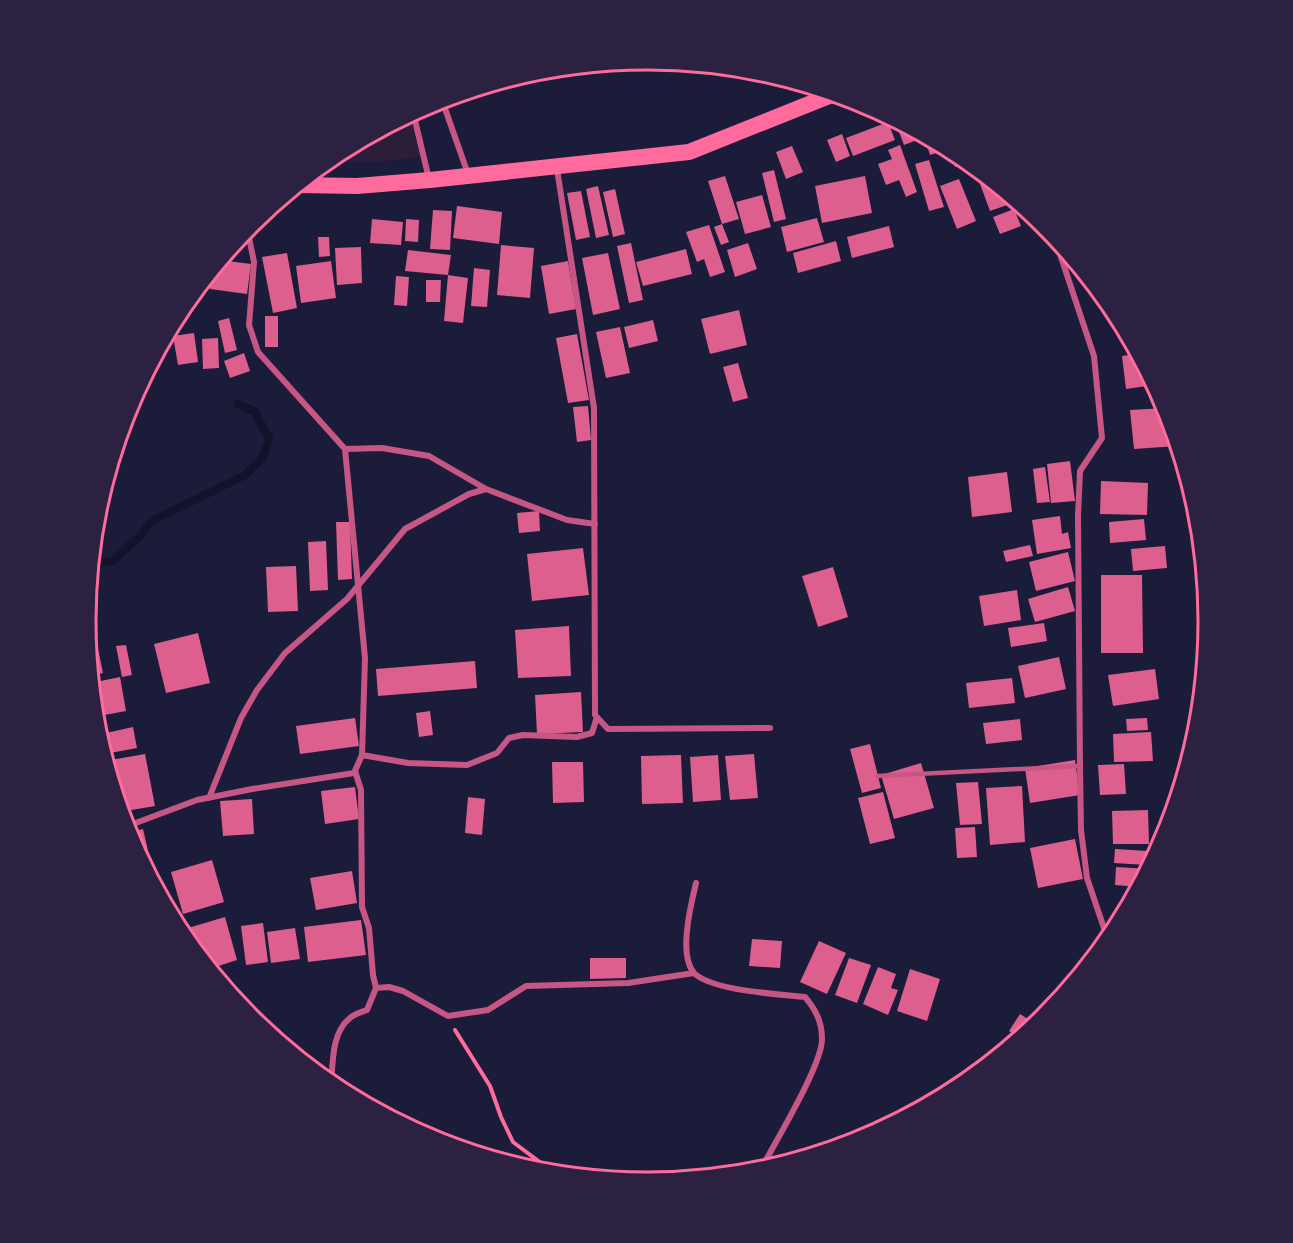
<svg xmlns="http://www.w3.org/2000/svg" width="1293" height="1243" font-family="'Roboto Condensed',sans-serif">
	<rect width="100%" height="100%" fill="#1b1b3a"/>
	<!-- green -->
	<path fill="#2a1e3b" d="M411,114L426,156L378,162L326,161L335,154Z"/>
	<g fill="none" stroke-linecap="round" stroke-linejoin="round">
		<!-- stream -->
		<path stroke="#12122b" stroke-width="8" d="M90,566L114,560L141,535L152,521L245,475L263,458L269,438L254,411L238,404"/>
	</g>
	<!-- building -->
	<path fill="#dd5f8e" d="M895,121L913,131L917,140L904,145Z
		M888,122L895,140L853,156L846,138Z
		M842,134L850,156L836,162L827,140Z
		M924,136L941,145L948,149L930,155Z
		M900,145L917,192L906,197L899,180L886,185L878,164L892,159L888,150Z
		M792,146L803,172L786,179L776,152Z
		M953,152L959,155L968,162L955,167L950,153Z
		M929,160L944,207L929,211L915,164Z
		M774,170L786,219L774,222L762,173Z
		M979,172L1006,194L1010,204L990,211L976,173Z
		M725,176L739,219L722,224L708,181Z
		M865,176L872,213L822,223L815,186Z
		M959,179L976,221L957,229L940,186Z
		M598,186L609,235L596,238L586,189Z
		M615,189L625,234L613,237L603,192Z
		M581,191L590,237L576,240L567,193Z
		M762,195L771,227L745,234L736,202Z
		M457,206L502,212L499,244L453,238Z
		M1014,209L1021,226L1000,234L993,217Z
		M433,210L452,211L450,250L430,249Z
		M817,218L824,242L787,252L781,227Z
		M372,219L403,222L401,245L370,243Z
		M406,219L419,220L418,242L405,241Z
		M722,224L729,242L721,245L714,227Z
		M709,225L725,272L710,277L704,259L697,262L686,232Z
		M889,226L894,247L852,258L847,237Z
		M318,237H329L330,256L319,257Z
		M836,241L841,261L798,273L793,253Z
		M631,243L643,300L629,303L617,246Z
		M748,243L757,269L735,277L727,250Z
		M501,245L534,248L530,298L497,295Z
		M361,247L362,283L337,285L335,248Z
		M686,249L692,274L643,286L636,262Z
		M408,250L451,255L448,275L405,271Z
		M287,253L297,308L273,313L262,257Z
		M608,253L620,309L593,315L582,258Z
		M220,260L251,264L247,294L210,289L213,269Z
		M331,261L336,298L301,303L296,266Z
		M568,261L576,309L549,314L541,266Z
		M474,268L490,270L487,307L471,306Z
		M448,275L468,278L463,323L444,321Z
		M396,276L409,277L407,306L394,305Z
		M426,280H441L440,302H426Z
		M739,310L747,345L710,354L701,319Z
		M265,316H278V347H265Z
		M229,318L237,350L225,353L218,321Z
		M653,320L658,341L629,348L624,327Z
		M620,327L630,373L606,378L596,332Z
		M194,333L198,362L178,365L173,336Z
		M577,334L589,400L568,403L556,338Z
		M218,338L219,368L203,369L202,339Z
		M244,353L250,371L230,378L224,361Z
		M1137,354L1154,385L1126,389L1122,356Z
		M738,363L748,398L733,402L723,367Z
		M588,406L591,440L577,442L573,407Z
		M1166,408L1177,446L1134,449L1130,410Z
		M1070,461L1075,501L1051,503L1047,464Z
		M1045,467L1050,502L1037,503L1033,469Z
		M1007,472L1012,512L972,517L968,477Z
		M1101,481L1148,483L1147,515L1100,514Z
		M539,511L540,531L519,533L517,513Z
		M1060,516L1062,534L1068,532L1071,548L1037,554L1032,520Z
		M1144,519L1146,540L1110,543L1109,522Z
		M336,522H350L352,579L338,580Z
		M326,541L328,590L310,591L308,542Z
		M1030,545L1033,556L1006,562L1003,551Z
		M1165,546L1167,568L1133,571L1131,549Z
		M583,548L589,595L532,601L527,554Z
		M1068,552L1075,581L1036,591L1029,562Z
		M296,566L298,611L268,612L266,567Z
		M833,567L848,617L818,627L802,576Z
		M1101,575H1142L1143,653H1101Z
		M1068,587L1075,611L1035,622L1028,599Z
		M1017,590L1021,620L984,626L979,596Z
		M1204,593L1208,622L1207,632H1201Z
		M1044,623L1047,641L1011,647L1008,628Z
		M569,626L571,676L518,678L515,630Z
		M198,633L210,683L166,693L154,644Z
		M97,644L103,673L90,676L87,646Z
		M126,645L132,675L122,677L116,646Z
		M1059,657L1066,689L1025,698L1018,666Z
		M475,661L477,688L378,696L376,669Z
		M1155,669L1159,699L1113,706L1108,675Z
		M120,677L126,711L94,717L91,683Z
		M1012,678L1015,703L969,708L966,683Z
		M581,692L583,732L537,734L535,695Z
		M430,711L433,735L419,737L416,713Z
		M355,718L359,746L300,754L296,726Z
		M1147,718L1148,730L1127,731L1126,719Z
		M1020,719L1022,740L986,744L983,723Z
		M133,727L137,748L110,753L106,733Z
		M1151,732L1153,761L1114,762L1113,734Z
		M870,744L881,788L862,793L850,749Z
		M145,754L155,806L120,812L105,761Z
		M754,754L758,798L730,800L725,756Z
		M681,755L683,803L642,804L641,756Z
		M718,755L721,800L693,802L690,757Z
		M1075,760L1080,795L1030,803L1025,768Z
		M552,762H583L584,802L553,803Z
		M921,763L934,808L894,819L881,775Z
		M1124,764L1126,794L1100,795L1098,765Z
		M978,782L982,824L960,825L956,783Z
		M1022,786L1025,842L990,845L986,788Z
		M355,787L359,819L325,824L321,791Z
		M883,792L895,838L870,844L858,798Z
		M468,797L485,799L482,835L465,833Z
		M252,799L254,834L223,836L220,801Z
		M1148,810L1149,844H1113L1112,811Z
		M975,827L977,857L957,858L955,828Z
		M143,829L153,872L147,873L127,833Z
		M1075,839L1083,879L1038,888L1030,848Z
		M1115,849L1148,851L1147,865L1114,863Z
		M212,860L224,902L183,914L171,872Z
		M1116,867L1148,869L1138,887L1115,885Z
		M352,871L357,903L316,910L310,878Z
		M225,917L237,960L209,969L178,931Z
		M361,920L366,955L308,962L304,927Z
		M263,923L268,962L246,965L241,926Z
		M295,928L300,959L271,963L267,932Z
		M752,939L782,941L780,968L749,966Z
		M819,941L846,953L827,994L800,982Z
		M590,958H626V978L590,979Z
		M849,958L871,965L857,1003L835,995Z
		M878,967L896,974L891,988L898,990L888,1015L863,1004Z
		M910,969L940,979L927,1021L897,1011Z
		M1020,1014L1036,1024L1020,1038L1009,1031Z"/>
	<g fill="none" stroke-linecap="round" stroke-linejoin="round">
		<!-- path -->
		<path stroke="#ff6b9d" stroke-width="4" d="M455,1030L490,1086L501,1117L513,1142L549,1169L560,1174"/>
		<!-- service -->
		<path stroke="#c65784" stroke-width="4.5" d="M877,776L1080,766"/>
		<!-- minor -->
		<path stroke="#c65784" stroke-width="6" d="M442,100L468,174
			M413,112L429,179
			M557,169L594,408L595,715L608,729L770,728
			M1045,227L1060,254L1094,356L1102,438L1080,471L1078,516L1080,766L1081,830L1087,878L1108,940
			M345,449L382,448L429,456L486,489L567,520L595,524
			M362,755L408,763L467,765L497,753L509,738L523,735L577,737L592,733L597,717
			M209,798L241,718L257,690L285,653L347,599L405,529L469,494L486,489
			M125,827L197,800L252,789L354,773L362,755L365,658L345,449L258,352L249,325L254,262L247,228
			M696,883C691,904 678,955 694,973C712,991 779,994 805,997C816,1010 822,1022 822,1039C822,1066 774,1144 760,1171
			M376,988L389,987L403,991L448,1016L488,1010L526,986L628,983L694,973
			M331,1085C333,1064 331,1033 350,1018C354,1014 362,1012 367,1010L376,988L373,975L369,928L362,907L361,790L355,771"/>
		<!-- trunk -->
		<path stroke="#ff6b9d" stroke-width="16" d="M297,185L357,186L430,180L689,152L834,94"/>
	</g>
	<!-- crop -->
	<path d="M0 0H1293V1243H0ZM96 621a551 551 0 1 1 1102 0a551 551 0 1 1-1102 0Z" fill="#2d2142" fill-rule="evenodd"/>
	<path fill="none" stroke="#ff6b9d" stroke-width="3" d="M96 621a551 551 0 1 1 1102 0a551 551 0 1 1-1102 0Z"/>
</svg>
